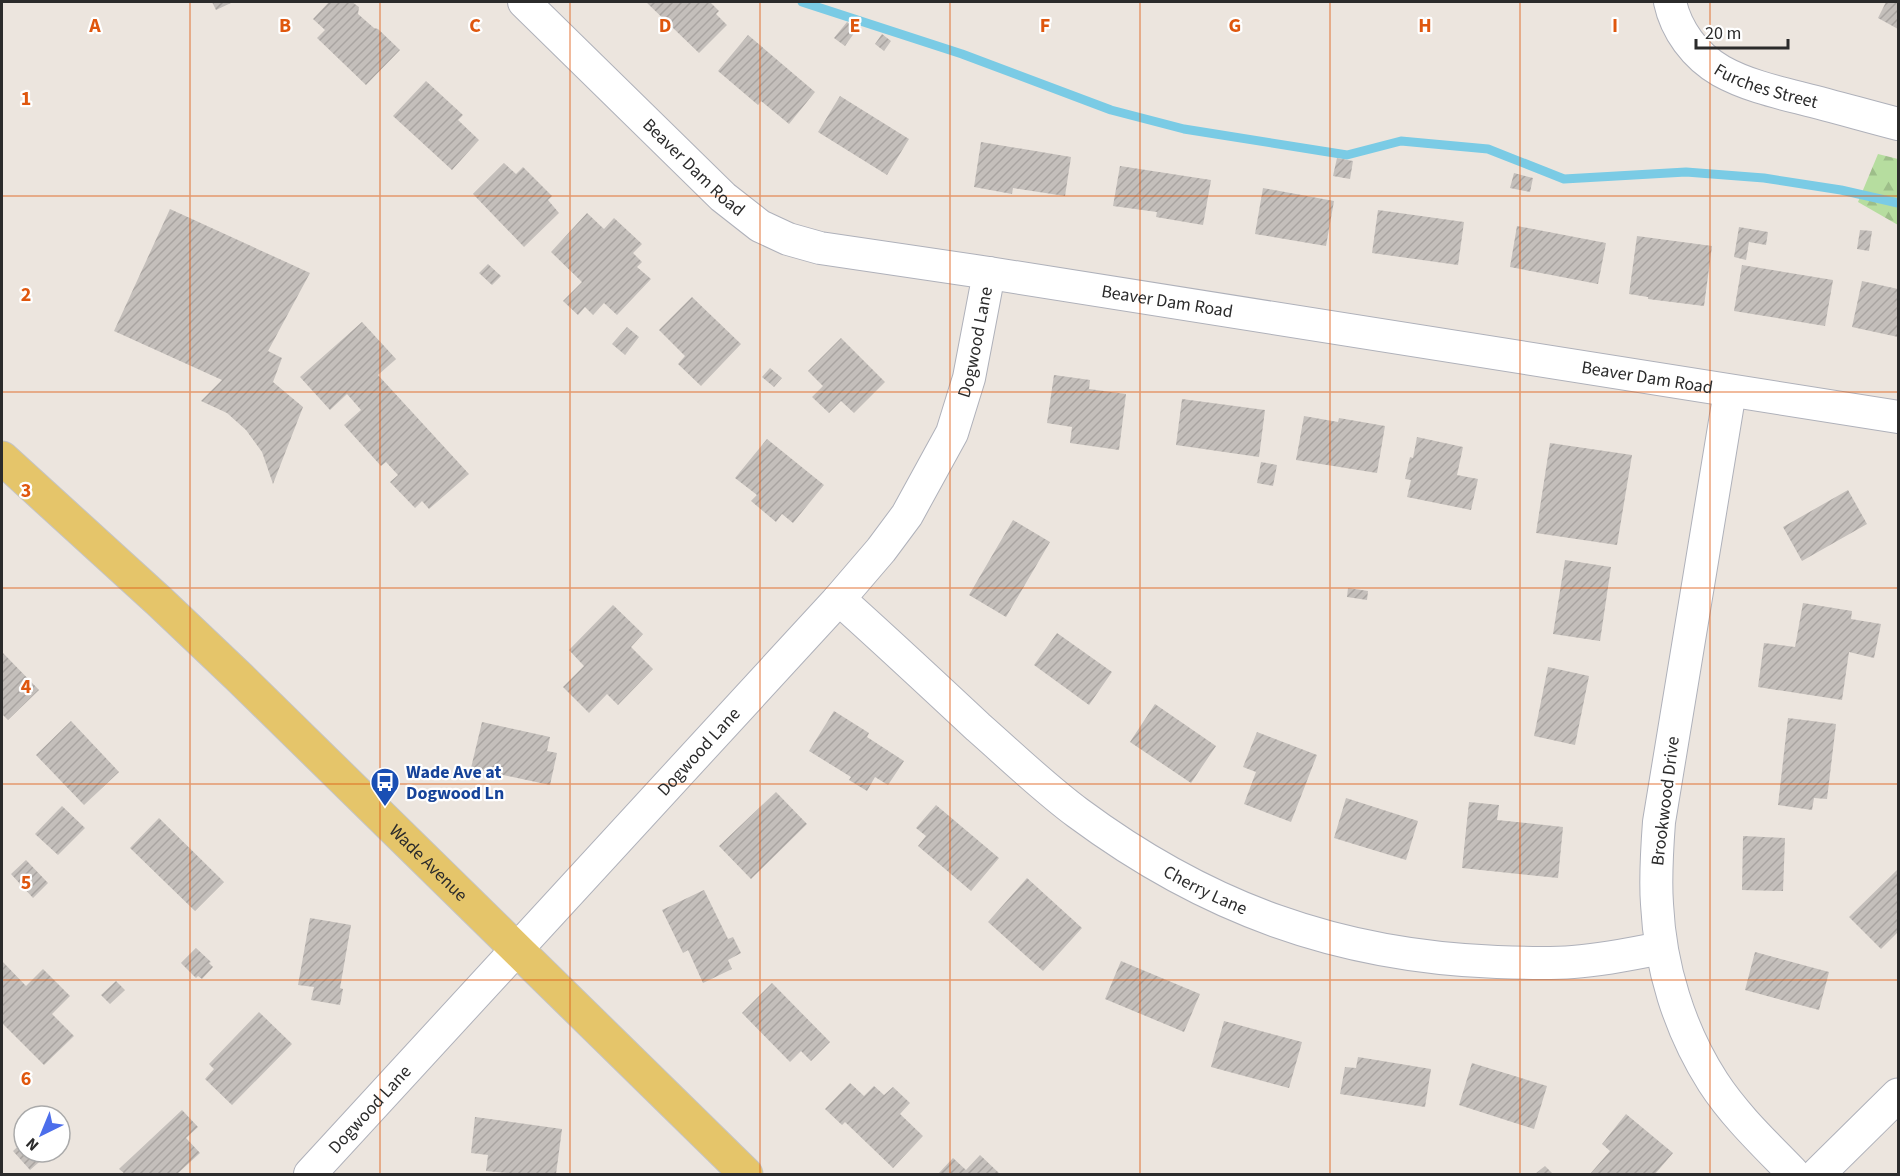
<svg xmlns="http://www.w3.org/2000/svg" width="1900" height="1176" font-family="'Source Sans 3',sans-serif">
	<defs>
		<pattern id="forest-firs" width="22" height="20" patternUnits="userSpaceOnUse" patternTransform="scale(1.5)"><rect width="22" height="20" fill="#b6dd9f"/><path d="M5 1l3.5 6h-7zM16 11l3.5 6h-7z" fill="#9dbe89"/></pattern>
		<pattern id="building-hatch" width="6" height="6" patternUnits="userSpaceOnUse" patternTransform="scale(1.5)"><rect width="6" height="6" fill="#c4bfbb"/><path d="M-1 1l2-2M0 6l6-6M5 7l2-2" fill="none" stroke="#a9a4a1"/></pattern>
	</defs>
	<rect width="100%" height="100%" fill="#ece5de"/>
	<!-- forest -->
	<path fill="url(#forest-firs)" d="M1878,154L1898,159V225L1858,202Z"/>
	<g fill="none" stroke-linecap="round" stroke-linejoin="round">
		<!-- stream -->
		<path stroke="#7acbe5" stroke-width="9" d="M802,2L962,54L1111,110L1184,129L1347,155L1401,141L1488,149L1564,179L1686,172L1764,178L1841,190L1898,203"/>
	</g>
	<!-- building -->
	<path fill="url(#building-hatch)" d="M212,2H233L216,10Z
		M329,2H352L359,7L358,14L374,28L378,29L400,50L366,85L317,38L325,30L313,19Z
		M646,2H710L719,11L716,14L727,25L699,53Z
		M1886,2H1898V29L1878,18Z
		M847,22L857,29L845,46L834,38Z
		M882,34L891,41L884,51L875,44Z
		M748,35L815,92L789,124L761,101L758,105L718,71Z
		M426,81L463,115L458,120L479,140L452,170L393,116Z
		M840,96L909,139L887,175L818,132Z
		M981,142L1071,157L1065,196L1013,188L1012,194L974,187Z
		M1337,158L1353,161L1350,179L1333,176Z
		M504,163L516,174L523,167L552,196L548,200L559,213L524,247L473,194Z
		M1120,166L1211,180L1203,225L1156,217L1157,212L1113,206Z
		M1514,173L1533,178L1530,192L1510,188Z
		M1263,188L1334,201L1326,246L1255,234Z
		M170,209L310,273L268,351L282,358L273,382L303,407L273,484L262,452L246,430L227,413L201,401L222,380L114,331Z
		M1378,210L1464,222L1458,265L1372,253Z
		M587,213L604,229L614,218L642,244L633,253L642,262L637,267L651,279L617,315L604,303L593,315L585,307L578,315L563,301L582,282L551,252Z
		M1517,226L1606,243L1598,284L1510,267Z
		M1739,227L1768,232L1766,245L1749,242L1746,260L1734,257Z
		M1860,230L1872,231L1869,251L1857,249Z
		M1637,236L1712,246L1704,306L1648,299V297L1629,294Z
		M488,264L501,276L492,285L479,273Z
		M1742,265L1833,280L1825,326L1734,311Z
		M1862,281L1898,289V337L1852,327Z
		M692,297L741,344L701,386L678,364L685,356L659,330Z
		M362,322L396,359L378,375L469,474L429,509L422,501L415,508L390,482L398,475L386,462L381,466L344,425L361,410L347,394L330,410L300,377Z
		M627,327L639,337L625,355L612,344Z
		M841,338L885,382L854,413L841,401L829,413L812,397L823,386L808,371Z
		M770,368L782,378L774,387L762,377Z
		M1054,375L1090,380L1089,389L1126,394L1119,450L1070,443L1072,427L1047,423Z
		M1182,399L1265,410L1259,457L1176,445Z
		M1304,416L1338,422L1339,418L1385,426L1377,473L1296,460Z
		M1417,437L1463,447L1457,475L1478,479L1471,510L1407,497L1411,480L1405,479L1410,457L1413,458Z
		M767,439L824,485L793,523L782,514L776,522L751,501L757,495L735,478Z
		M1550,443L1632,455L1617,545L1536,533Z
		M1261,462L1277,465L1273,486L1257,483Z
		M1848,490L1867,524L1802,561L1783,527Z
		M1013,520L1050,542L1006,617L969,595Z
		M1565,560L1611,567L1600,641L1553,634Z
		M1348,588L1368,591L1367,600L1347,597Z
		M1803,603L1852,611L1851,619L1881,624L1874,658L1849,652L1842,700L1758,687L1764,643L1795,647Z
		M613,605L643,634L631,647L653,669L618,705L607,694L589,713L563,687L584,666L569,650Z
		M1057,633L1112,672L1089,705L1034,665Z
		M2,652L39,690L8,720L2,714Z
		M1548,667L1589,676L1575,745L1534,736Z
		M1155,704L1216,746L1191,783L1130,742Z
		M834,711L869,733L867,737L904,761L888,785L875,777L867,791L849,780L851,777L809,751Z
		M1788,718L1836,724L1827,799L1814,798L1812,810L1778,805Z
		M71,721L119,772L84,805L36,755Z
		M482,722L550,737L547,751L557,753L550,785L471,768Z
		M1257,732L1317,755L1291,822L1244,804L1256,772L1243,767Z
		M776,792L807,824L751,879L719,846Z
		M1346,798L1418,821L1406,860L1334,838Z
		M1469,802L1499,805L1497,820L1563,827L1558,878L1462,868Z
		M936,805L999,858L971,891L918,846L926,836L916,828Z
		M62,806L85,828L58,855L35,834Z
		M159,818L224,882L195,911L130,848Z
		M1743,836L1785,838L1783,891L1742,890Z
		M26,860L48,883L33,898L11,874Z
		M1898,869V932L1881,949L1849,917Z
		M1027,878L1082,928L1043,971L988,922Z
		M704,890L728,939L733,937L741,953L728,960L732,969L703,983L688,950L683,953L662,910Z
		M310,918L351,925L340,988L343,989L340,1005L311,1000L314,987L298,985Z
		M196,948L211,962L209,963L213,967L202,979L198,976L196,978L181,963Z
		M1755,952L1829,972L1819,1010L1745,990Z
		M2,961L26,986L43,969L70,996L52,1014L74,1036L44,1065L2,1023Z
		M1121,961L1200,994L1184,1032L1105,999Z
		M116,981L125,990L110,1004L101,995Z
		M772,983L830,1042L811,1061L801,1051L790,1062L742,1013Z
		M259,1012L292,1044L232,1105L205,1079L214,1069L209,1064Z
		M1224,1021L1302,1042L1289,1088L1211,1067Z
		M1358,1057L1431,1069L1425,1107L1340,1094L1345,1067L1356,1068Z
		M1472,1063L1547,1086L1534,1129L1459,1105Z
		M850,1083L864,1096L874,1086L884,1095L893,1087L910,1103L900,1114L923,1136L893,1168L845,1122L842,1125L825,1109Z
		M182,1110L198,1127L186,1138L200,1153L177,1174H125L119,1169Z
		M1626,1114L1673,1153L1655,1174H1590L1610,1151L1602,1144Z
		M475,1117L562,1129L556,1174H517L486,1171L488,1155L471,1153Z
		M24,1141V1152H43L46,1156L30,1170L13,1151Z
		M980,1155L1000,1174H938L953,1158L966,1170Z
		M1545,1166L1553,1174H1535Z"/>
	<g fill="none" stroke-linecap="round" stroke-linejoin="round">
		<!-- street casing -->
		<g stroke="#afb1ba" stroke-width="34">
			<g id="street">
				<path id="s1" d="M524,2L723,197L760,226L788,239L820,248L989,273L1898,417"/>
				<path id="s2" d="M1670,2C1676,30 1695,56 1721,71C1746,85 1776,92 1804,99C1836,107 1867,116 1898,124"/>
				<path d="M1730,391L1659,822C1657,849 1655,877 1657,904C1660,966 1679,1029 1713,1082C1735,1116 1766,1145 1794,1174"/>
				<path id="s3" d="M839,599C886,641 932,684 978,727C1011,756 1043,787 1078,813C1206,908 1338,956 1497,962C1522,963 1548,964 1573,962C1602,960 1632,954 1661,948"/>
				<path id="s4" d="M310,1174L839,599L881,550L907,515L952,433L969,378L989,273"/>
			</g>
		</g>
		<!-- secondary casing -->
		<g stroke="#afb1ba" stroke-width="35">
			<path id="secondary" d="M1818,1174L1898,1095"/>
		</g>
		<!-- primary casing -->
		<g stroke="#c4c4c4" stroke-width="35">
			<g id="primary">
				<path id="s5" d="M2,458L160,602L240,678L746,1174"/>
			</g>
		</g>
		<!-- street -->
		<use href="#street" stroke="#fff" stroke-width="32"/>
		<!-- secondary -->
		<use href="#secondary" stroke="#fff" stroke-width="33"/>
		<!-- primary -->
		<use href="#primary" stroke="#e5c56a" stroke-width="33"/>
	</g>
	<!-- grid -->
	<path fill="none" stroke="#df570e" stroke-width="1.5" stroke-opacity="0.55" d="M190,2V1174M380,2V1174M570,2V1174M760,2V1174M950,2V1174M1140,2V1174M1330,2V1174M1520,2V1174M1710,2V1174M2,196H1898M2,392H1898M2,588H1898M2,784H1898M2,980H1898"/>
	<!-- icons -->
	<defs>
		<g id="bus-pin" transform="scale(1.5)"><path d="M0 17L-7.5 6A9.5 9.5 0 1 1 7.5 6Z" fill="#1a4fb4" stroke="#fff"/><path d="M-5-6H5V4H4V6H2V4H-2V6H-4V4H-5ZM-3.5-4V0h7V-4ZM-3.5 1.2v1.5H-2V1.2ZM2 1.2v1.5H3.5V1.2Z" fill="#fff"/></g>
	</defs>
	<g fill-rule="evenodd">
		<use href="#bus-pin" x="385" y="782"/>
	</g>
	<g text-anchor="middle" stroke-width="4.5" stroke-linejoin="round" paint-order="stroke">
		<!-- street labels -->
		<g font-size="18" fill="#2b2b2b" stroke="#fff">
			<text dy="6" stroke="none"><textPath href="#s2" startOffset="136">Furches Street</textPath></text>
			<text dy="6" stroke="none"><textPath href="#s1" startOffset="237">Beaver Dam Road</textPath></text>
			<text dy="6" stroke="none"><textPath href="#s1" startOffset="741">Beaver Dam Road</textPath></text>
			<text dy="6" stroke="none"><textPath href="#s4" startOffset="1077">Dogwood Lane</textPath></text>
			<text dy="6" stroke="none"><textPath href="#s1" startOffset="1227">Beaver Dam Road</textPath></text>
			<text dy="6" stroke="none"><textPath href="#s4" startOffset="574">Dogwood Lane</textPath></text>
			<text transform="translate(1665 801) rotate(-83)" y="6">Brookwood Drive</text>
			<text dy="6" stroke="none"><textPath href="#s5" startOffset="588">Wade Avenue</textPath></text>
			<text dy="6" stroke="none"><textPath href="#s3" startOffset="470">Cherry Lane</textPath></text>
			<text dy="6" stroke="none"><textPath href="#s4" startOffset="88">Dogwood Lane</textPath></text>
		</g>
		<!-- transit labels -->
		<g font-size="18" font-weight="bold" fill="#164399" stroke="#fff" text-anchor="start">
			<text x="406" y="778">Wade Ave at<tspan x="406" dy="21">Dogwood Ln</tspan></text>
		</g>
	</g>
	<g font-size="20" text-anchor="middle" font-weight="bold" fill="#df570e" stroke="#fff" stroke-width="4.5" stroke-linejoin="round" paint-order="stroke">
		<text x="95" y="32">A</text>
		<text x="285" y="32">B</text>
		<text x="475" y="32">C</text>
		<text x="665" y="32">D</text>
		<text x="855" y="32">E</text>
		<text x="1045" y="32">F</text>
		<text x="1235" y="32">G</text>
		<text x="1425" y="32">H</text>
		<text x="1615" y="32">I</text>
		<text x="26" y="105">1</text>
		<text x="26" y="301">2</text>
		<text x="26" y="497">3</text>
		<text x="26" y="693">4</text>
		<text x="26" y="889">5</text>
		<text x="26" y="1085">6</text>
	</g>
	<!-- border -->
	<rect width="1900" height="1176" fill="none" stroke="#2b2b2b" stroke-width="6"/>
	<!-- north arrow -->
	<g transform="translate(42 1134) rotate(223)"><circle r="28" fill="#ffffff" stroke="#aaaaaa" stroke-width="1.5"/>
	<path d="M0-4.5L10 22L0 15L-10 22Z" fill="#4c6eeb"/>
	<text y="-9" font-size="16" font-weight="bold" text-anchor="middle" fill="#2b2b2b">N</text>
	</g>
	<!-- scale -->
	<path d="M1696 39v9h92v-9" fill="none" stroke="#2b2b2b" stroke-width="3"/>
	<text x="1705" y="39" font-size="18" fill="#2b2b2b" stroke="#ffffff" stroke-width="4.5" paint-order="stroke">20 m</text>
</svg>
